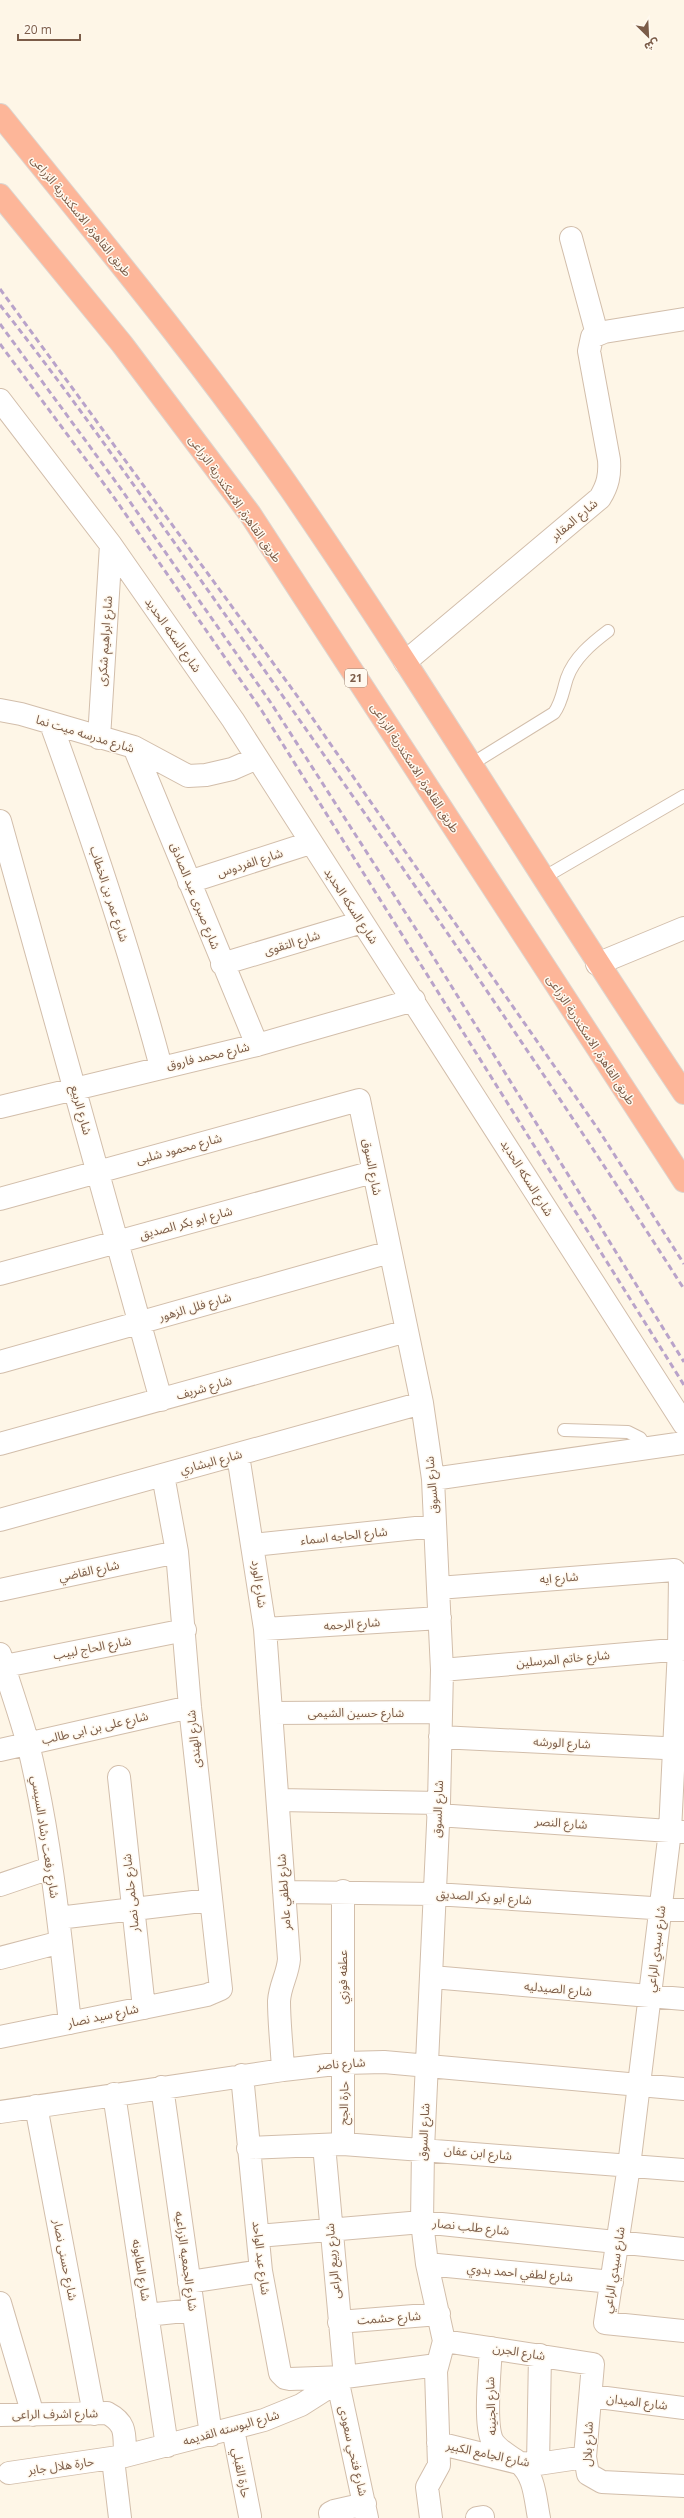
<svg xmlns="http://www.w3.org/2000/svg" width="684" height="2518" font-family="'Open Sans','Noto Sans Arabic',sans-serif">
	<rect width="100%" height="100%" fill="#fef6e7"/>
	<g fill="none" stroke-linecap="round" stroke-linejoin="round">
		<!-- lane casing -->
		<g stroke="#d2beab" stroke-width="14">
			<path id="lane" d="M470,765L554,713C562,702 563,690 567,678C574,658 592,643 608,631
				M543,878L684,796
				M564,1430L628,1432L640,1438L647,1448"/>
		</g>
		<!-- street casing -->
		<g stroke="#d2beab" stroke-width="24">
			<path id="street" d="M571,238L597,334
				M0,400L111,545L233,720L684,1424
				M405,662L600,498C608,485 610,475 609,460L589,351L592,337L604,332L684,319
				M0,710L21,714L134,747L188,776L206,775L232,769L257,758
				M51,724C92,837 130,951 161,1067
				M99,738L111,545
				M134,747L257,1045
				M0,821L161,1400
				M189,882L310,843
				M222,964L362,922
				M597,964L684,928
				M0,1107L257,1045L414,1000
				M0,1199L359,1100L422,1403L433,1479L438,1588L442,1670L439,1803L423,2149L422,2222L427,2264L444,2341L436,2371L439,2465L427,2487L431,2518
				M0,1274L373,1172
				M0,1362L390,1252
				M0,1444L407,1331
				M238,1455L265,1629L289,1959C288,1974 280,1985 279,2001C279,2024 282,2047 283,2070
				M433,1479L684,1443
				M0,1520L422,1403
				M253,1545L435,1526
				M438,1588L674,1570L680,1576L679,1649L670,1831L629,2166L605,2323L684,2331
				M0,1590L177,1552
				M265,1629L440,1618
				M0,1654C9,1684 20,1714 28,1744C50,1833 60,1932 70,2023
				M0,1667L185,1630
				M442,1670L684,1649
				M271,1713L441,1712
				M440,1737L684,1749
				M0,1750L190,1707
				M119,1777L144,2008
				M279,1800L439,1803
				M438,1815L684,1832
				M0,1885L50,1868
				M343,1891V2144
				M284,1892L435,1894L684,1910
				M58,1918L210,1900
				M0,1958L61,1942
				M432,1977L684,1999
				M0,2037L207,1995L221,1989L190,1707L177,1552L163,1475
				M242,2075L261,2271L280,2373L285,2378L290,2379L345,2377L324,2145
				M162,2087L211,2435
				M114,2094L167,2446
				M36,2106L94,2414
				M0,2112L283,2070L344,2063L384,2062L684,2089
				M248,2148L343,2144L684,2170
				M258,2236L422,2222L684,2249
				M427,2264L612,2282
				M189,2282L261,2271
				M0,2303L33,2415
				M147,2315L193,2310
				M339,2322L439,2314
				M444,2341L593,2364L585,2457L588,2474L602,2482L684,2486
				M491,2348C490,2369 484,2422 492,2440C497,2450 509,2455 518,2462C535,2475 535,2498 539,2518
				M338,2383L367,2518
				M591,2396L684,2408
				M0,2415L107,2413C128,2424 124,2435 125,2456
				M233,2429L250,2516
				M438,2443L519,2463L538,2464L585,2457
				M113,2459L120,2518
				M538,2464L540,2355
				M9,2473L125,2456L264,2420L301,2405L345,2377L437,2365
				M331,2518L330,2513L334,2511L365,2504
				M477,2518L483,2517"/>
		</g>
		<!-- highway casing -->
		<g stroke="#ddd5cf" stroke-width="24">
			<path id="highway" d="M0,115C99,238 201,360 291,490C427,688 550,894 684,1093
				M0,195L122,344L250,514L684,1181"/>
		</g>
		<!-- lane -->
		<use href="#lane" stroke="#fff" stroke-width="12"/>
		<!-- street -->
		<use href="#street" stroke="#fff" stroke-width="22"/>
		<!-- highway -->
		<use href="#highway" stroke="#fdb699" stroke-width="22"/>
		<!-- rail -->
		<path stroke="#b9a3ca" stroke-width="3" stroke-dasharray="6 4" stroke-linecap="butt" d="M0,289L295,693L598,1129L684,1264
			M0,305C88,416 168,535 251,651C399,861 545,1072 684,1289
			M0,324L121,489L271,703L421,937L684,1362
			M0,344L113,496L262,711L684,1385"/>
	</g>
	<g text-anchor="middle" stroke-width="3" stroke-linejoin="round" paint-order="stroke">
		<!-- shield labels -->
		<rect fill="#fff9ef" stroke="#a38b7a" stroke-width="1" x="345" y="669" width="22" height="18" rx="3"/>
		<g font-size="11" font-weight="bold" fill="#7b5c48">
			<text x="356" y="682">21</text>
		</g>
		<!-- street labels -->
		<g font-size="12" fill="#7b5c48" stroke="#fff9ef">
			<text transform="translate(81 216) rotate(51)" y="4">طريق القاهرة, الاسكندرية الزراعى</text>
			<text transform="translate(235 499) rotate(55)" y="4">طريق القاهرة, الاسكندرية الزراعى</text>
			<text transform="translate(574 520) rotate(-40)" y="4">شارع المقابر</text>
			<text transform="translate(173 635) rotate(55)" y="4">شارع السكه الحديد</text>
			<text transform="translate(105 641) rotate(-86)" y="4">شارع ابراهيم شكرى</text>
			<text transform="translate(85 734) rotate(17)" y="4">شارع مدرسه ميت نما</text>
			<text transform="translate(415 768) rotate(57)" y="4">طريق القاهرة, الاسكندرية الزراعى</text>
			<text transform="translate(250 863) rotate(-18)" y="4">شارع الفردوس</text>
			<text transform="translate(109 894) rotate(72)" y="4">شارع عمر بن الخطاب</text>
			<text transform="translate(195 896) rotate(68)" y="4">شارع صبرى عبد الصادق</text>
			<text transform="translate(351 906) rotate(57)" y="4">شارع السكه الحديد</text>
			<text transform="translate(292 943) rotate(-17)" y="4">شارع التقوى</text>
			<text transform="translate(591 1040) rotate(57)" y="4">طريق القاهرة, الاسكندرية الزراعى</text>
			<text transform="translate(208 1056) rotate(-13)" y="4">شارع محمد فاروق</text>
			<text transform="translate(81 1110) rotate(75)" y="4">شارع الربيع</text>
			<text transform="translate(179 1149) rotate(-15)" y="4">شارع محمود شلبى</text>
			<text transform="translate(372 1167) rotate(79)" y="4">شارع السوق</text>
			<text transform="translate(527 1178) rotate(58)" y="4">شارع السكه الحديد</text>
			<text transform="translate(186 1223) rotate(-15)" y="4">شارع ابو بكر الصديق</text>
			<text transform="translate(195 1307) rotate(-16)" y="4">شارع فلل الزهور</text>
			<text transform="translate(204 1388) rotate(-16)" y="4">شارع شريف</text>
			<text transform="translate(211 1462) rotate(-15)" y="4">شارع البشاري</text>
			<text transform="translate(432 1485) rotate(-95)" y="4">شارع السوق</text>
			<text transform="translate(344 1536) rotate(-6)" y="4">شارع الحاجه اسماء</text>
			<text transform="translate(89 1571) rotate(-12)" y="4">شارع القاضي</text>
			<text transform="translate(559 1578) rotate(-4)" y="4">شارع ايه</text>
			<text transform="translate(259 1584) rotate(82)" y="4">شارع الورد</text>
			<text transform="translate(352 1624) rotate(-4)" y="4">شارع الرحمه</text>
			<text transform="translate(92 1648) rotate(-11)" y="4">شارع الحاج لبيب</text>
			<text transform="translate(563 1659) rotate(-5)" y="4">شارع خاتم المرسلين</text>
			<text x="356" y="1717">شارع حسين الشيمى</text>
			<text transform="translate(95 1728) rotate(-13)" y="4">شارع على بن ابى طالب</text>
			<text transform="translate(194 1739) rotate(-96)" y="4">شارع الهندى</text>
			<text transform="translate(562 1743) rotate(3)" y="4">شارع الورشه</text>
			<text transform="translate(438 1809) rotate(-88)" y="4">شارع السوق</text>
			<text transform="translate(561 1823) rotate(4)" y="4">شارع النصر</text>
			<text transform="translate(45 1837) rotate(81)" y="4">شارع رفعت رشاد السيسي</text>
			<text transform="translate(284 1892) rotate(-94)" y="4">شارع لطفي عامر</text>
			<text transform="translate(131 1893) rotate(-96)" y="4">شارع حلمى نصار</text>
			<text transform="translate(484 1897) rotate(4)" y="4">شارع ابو بكر الصديق</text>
			<text transform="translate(656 1949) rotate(-83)" y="4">شارع سيدي الراعي</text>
			<text transform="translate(343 1977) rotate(-90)" y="4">عطفه فوزي</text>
			<text transform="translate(558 1989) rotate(5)" y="4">شارع الصيدليه</text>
			<text transform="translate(103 2016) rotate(-12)" y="4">شارع سيد نصار</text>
			<text transform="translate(341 2064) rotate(-4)" y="4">شارع ناصر</text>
			<text transform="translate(344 2103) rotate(-89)" y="4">حارة الجح</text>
			<text transform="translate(424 2132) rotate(-87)" y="4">شارع السوق</text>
			<text transform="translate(478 2153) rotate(5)" y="4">شارع ابن عفان</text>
			<text transform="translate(471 2227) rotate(6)" y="4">شارع طلب نصار</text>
			<text transform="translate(261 2258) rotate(83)" y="4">شارع عبد الواحد</text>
			<text transform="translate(65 2260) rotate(79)" y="4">شارع حسنى نصار</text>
			<text transform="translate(186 2261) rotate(82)" y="4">شارع الجمعيه الزراعيه</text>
			<text transform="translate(333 2261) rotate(-95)" y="4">شارع ربيع الراعى</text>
			<text transform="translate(141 2270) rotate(81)" y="4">شارع الطابونه</text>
			<text transform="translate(614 2270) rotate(-81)" y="4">شارع سيدي الراعي</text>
			<text transform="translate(520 2273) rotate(5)" y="4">شارع لطفي احمد بدوي</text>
			<text transform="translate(389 2318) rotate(-4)" y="4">شارع حشمت</text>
			<text transform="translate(519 2352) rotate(9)" y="4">شارع الجرن</text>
			<text transform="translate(637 2402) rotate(7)" y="4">شارع الميدان</text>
			<text transform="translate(491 2406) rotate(-92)" y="4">شارع الجنينه</text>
			<text transform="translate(55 2414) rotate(-1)" y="4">شارع اشرف الراعى</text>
			<text transform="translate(231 2428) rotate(-16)" y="4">شارع البوسته القديمه</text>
			<text transform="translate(588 2444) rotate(-88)" y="4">شارع بلال</text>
			<text transform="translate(353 2451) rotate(77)" y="4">شارع فتحي سعودى</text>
			<text transform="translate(488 2454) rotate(12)" y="4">شارع الجامع الكبير</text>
			<text transform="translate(61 2466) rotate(-8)" y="4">حارة هلال جابر</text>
			<text transform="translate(241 2473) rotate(79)" y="4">حارة القبلي</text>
		</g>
	</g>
	<!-- north arrow -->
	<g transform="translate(648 36) rotate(156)" stroke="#fff9ef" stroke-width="3" paint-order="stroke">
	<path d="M0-3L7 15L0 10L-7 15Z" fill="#7b5c48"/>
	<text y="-6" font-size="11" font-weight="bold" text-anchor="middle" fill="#7b5c48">ش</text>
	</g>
	<!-- scale -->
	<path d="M18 34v6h62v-6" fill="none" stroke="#7b5c48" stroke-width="2"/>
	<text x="24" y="34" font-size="12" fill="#7b5c48" stroke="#fff9ef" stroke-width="3" paint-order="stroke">20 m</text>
</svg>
